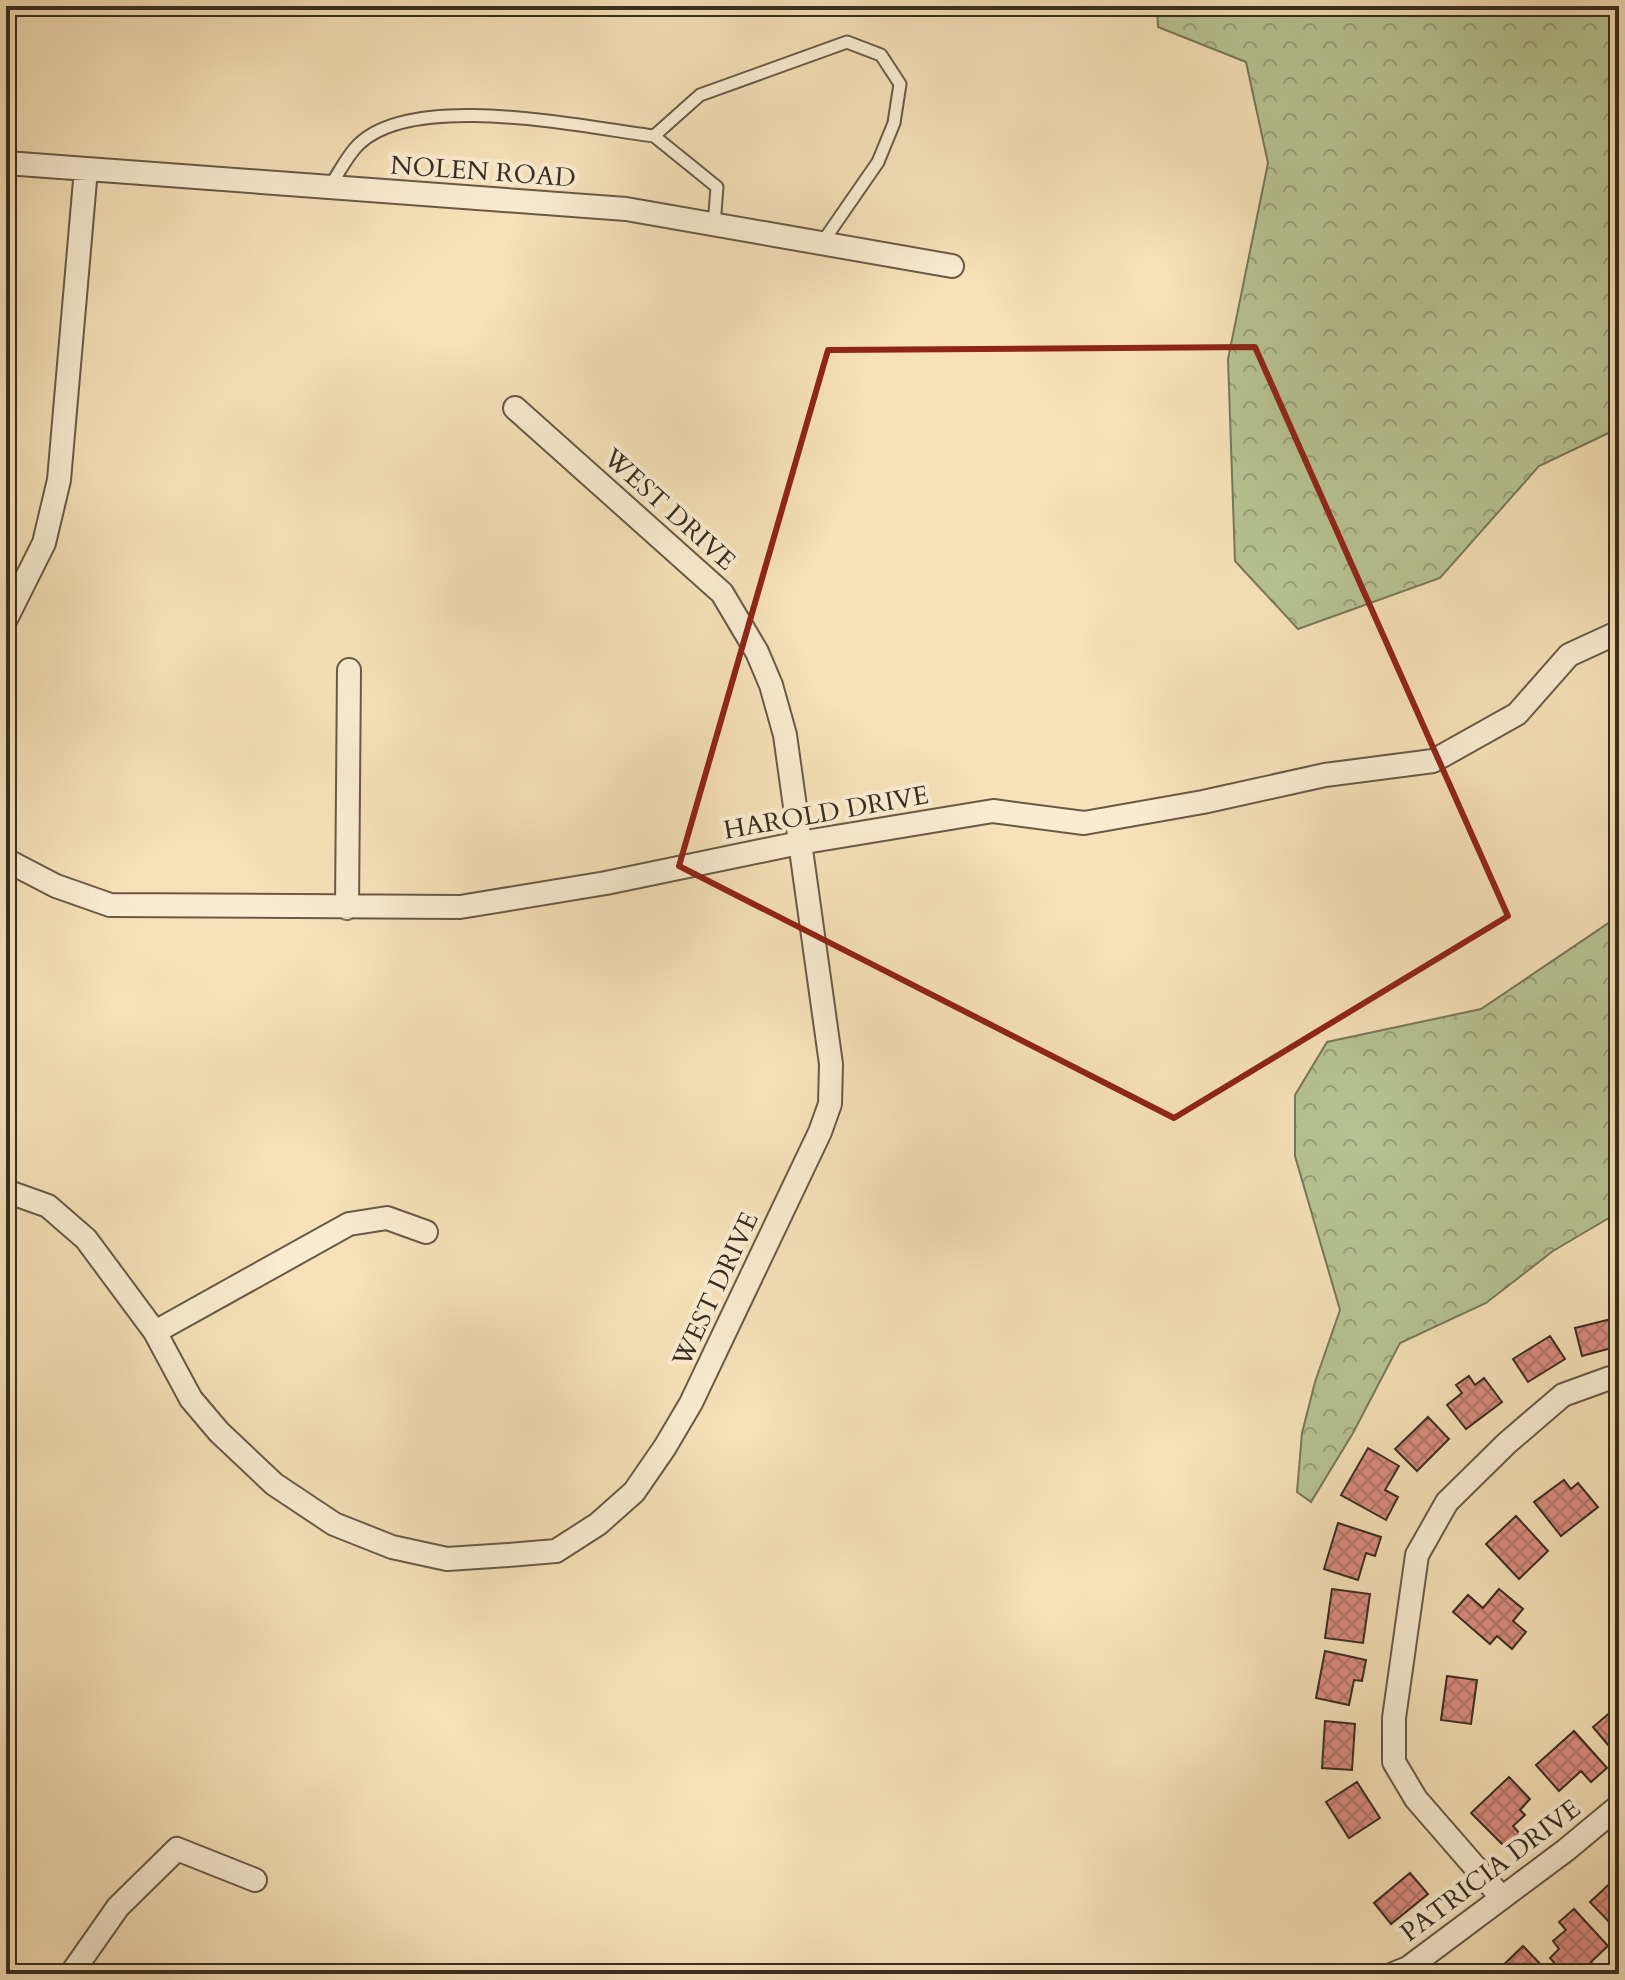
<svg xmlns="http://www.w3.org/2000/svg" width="1625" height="1980" font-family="Cardo,serif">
	<defs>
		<pattern id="forest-crowns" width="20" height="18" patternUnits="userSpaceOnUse" patternTransform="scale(2)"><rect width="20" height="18" fill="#b7c493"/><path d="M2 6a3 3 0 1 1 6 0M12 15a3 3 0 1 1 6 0" fill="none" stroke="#96a078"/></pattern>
		<pattern id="building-cross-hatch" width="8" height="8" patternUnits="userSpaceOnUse" patternTransform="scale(2)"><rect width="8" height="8" fill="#da8d7f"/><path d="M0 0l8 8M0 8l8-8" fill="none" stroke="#b27468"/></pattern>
	</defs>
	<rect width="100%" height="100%" fill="#f6e1b8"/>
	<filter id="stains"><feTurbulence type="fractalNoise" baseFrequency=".0025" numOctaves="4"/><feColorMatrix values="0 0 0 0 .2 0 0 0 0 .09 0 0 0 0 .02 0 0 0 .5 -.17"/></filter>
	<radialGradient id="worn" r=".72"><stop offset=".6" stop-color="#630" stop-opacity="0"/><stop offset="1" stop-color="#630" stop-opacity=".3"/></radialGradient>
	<!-- forest -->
	<path fill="url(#forest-crowns)" stroke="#78785a" stroke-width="2" d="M1157,6H1619V428L1539,466L1440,578L1298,629L1235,561L1228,359L1268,163L1246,62L1158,27Z
		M1619,916V1212L1553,1251L1486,1303L1400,1343L1353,1433L1311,1502L1297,1492L1302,1433L1315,1382L1340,1310L1295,1156V1095L1327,1042L1481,1009Z"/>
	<!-- building -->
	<path fill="url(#building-cross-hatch)" stroke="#382d21" stroke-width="2" d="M1619,1317V1346L1582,1356L1575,1328Z
		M1550,1336L1565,1359L1528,1382L1513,1359Z
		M1469,1376L1475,1385L1484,1378L1502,1402L1466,1429L1447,1405L1462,1393L1456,1385Z
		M1428,1417L1449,1439L1417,1471L1395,1449Z
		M1368,1448L1399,1466L1385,1490L1398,1497L1386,1520L1341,1495Z
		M1614,1461H1619V1500H1611Z
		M1564,1480L1571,1489L1578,1483L1598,1507L1561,1536L1534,1502Z
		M1516,1516L1548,1551L1519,1579L1486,1544Z
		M1338,1523L1381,1537L1375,1556L1366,1553L1358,1580L1324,1569Z
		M1332,1589L1370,1594L1363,1643L1325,1638Z
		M1499,1589L1523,1609L1513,1621L1526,1632L1512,1649L1497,1636L1490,1644L1453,1612L1468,1595L1483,1608Z
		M1325,1651L1366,1660L1362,1681L1354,1680L1349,1705L1316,1698Z
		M1447,1676L1477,1680L1471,1724L1441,1720Z
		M1619,1705V1758L1593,1727Z
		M1325,1721L1355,1724L1352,1770L1322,1768Z
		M1574,1731L1607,1768L1591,1782L1581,1771L1559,1791L1536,1765Z
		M1509,1777L1530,1799L1520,1810L1525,1815L1513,1826L1520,1834L1506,1848L1471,1813Z
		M1357,1782L1380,1818L1349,1838L1326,1802Z
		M1410,1873L1428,1894L1391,1924L1374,1903Z
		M1619,1875V1924L1615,1928L1590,1902Z
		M1574,1909L1608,1946L1591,1962L1598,1970L1593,1974H1579L1577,1971L1573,1974H1564L1550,1958L1559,1949L1553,1941L1566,1930L1559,1922Z
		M1523,1946L1546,1970L1541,1974H1494Z"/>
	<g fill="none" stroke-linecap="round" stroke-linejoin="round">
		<!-- lane casing -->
		<g stroke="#685a47" stroke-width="15">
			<path id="lane" d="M654,136L717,187L714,225
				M330,186C339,173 347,156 358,145C413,90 582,127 654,136L700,95L847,42L881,55L900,84L894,123L878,162L822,243"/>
		</g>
		<!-- street casing -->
		<g stroke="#685a47" stroke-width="26">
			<path id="street" d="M6,163L626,209L952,266
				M6,619L44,543L59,480L86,169
				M6,860L56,886L110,905L460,907L606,883L799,843L993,811L1084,823L1203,802L1325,775L1433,761L1517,714L1569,655L1619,632
				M347,908L349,670
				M6,1191L48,1206L86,1239L155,1332L191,1399L219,1432L274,1484L334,1524L392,1547L447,1559L508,1555L556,1551L598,1524L634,1492L665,1447L691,1403L820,1132L830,1104L831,1064L785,735L771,685L757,652L722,593L515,408
				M155,1332L349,1224L387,1218L426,1232
				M1502,1898L1416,1799L1394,1762V1718L1417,1555L1447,1502L1507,1443L1563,1395L1610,1378H1619
				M71,1974L118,1907L177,1849L255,1880
				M1393,1974L1408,1968L1566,1850L1619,1806"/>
		</g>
		<!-- lane -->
		<use href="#lane" stroke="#f9ecd1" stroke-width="11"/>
		<!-- street -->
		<use href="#street" stroke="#f9ecd1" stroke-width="22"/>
	</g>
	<!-- marked area -->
	<path fill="none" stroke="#8f2418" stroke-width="6" stroke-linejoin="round" d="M1255,347L1508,916L1174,1118L679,866L828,350Z"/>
	<g text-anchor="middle" stroke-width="8" stroke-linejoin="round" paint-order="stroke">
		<!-- street labels -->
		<g font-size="26" fill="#382d21" stroke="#f9ecd1">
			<text transform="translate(483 171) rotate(4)" y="9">NOLEN ROAD</text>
			<text transform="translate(670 509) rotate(42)" y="9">WEST DRIVE</text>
			<text transform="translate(826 812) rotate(-10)" y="9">HAROLD DRIVE</text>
			<text transform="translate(715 1289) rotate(-65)" y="9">WEST DRIVE</text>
			<text transform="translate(1490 1870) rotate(-37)" y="9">PATRICIA DRIVE</text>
		</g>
	</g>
	<!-- margin -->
	<rect width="1625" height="1980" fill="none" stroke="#f6e1b8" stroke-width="32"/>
	<rect x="8" y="8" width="1609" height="1964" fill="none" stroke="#382d21" stroke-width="4"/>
	<rect x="16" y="16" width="1593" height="1948" fill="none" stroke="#382d21" stroke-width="2"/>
	<rect width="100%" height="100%" filter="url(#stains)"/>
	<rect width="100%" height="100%" fill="url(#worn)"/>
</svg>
